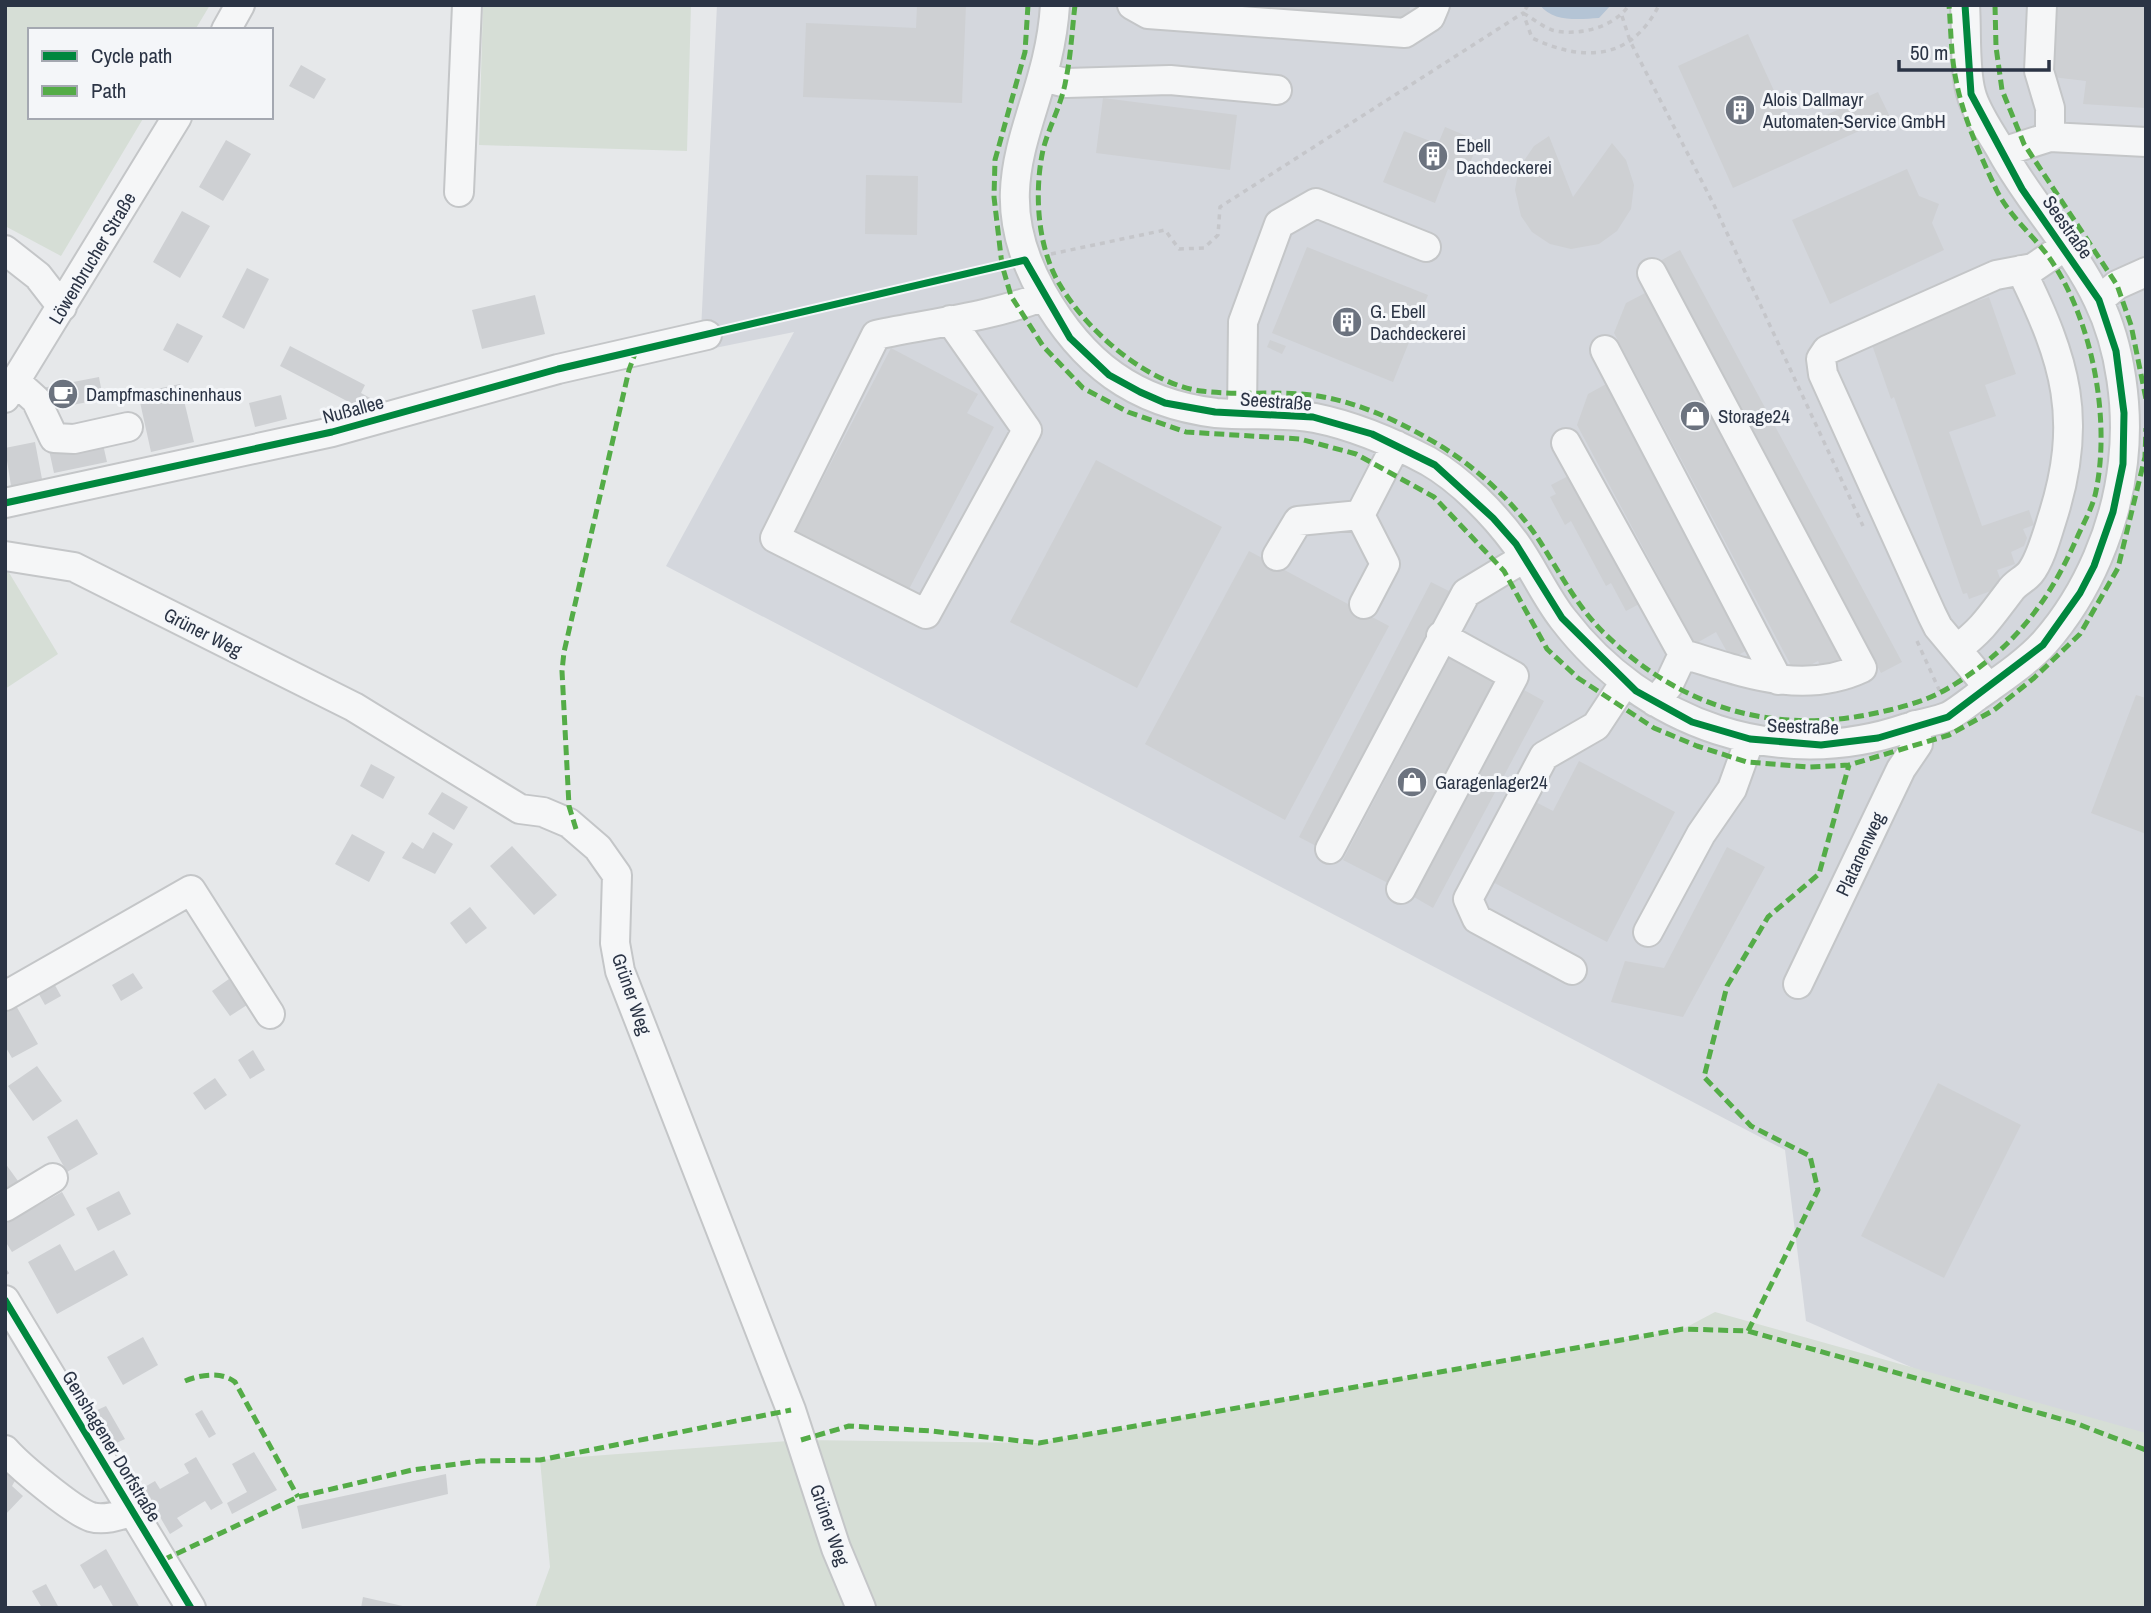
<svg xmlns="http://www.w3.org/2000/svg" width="2151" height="1613" font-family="'Archivo Narrow',sans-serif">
	<rect width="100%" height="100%" fill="#e6e8ea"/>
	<!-- built -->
	<path fill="#d4d7dd" d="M717,5H2146V1470L1806,1321L1785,1150L666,566L794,332L700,351Z"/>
	<!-- green -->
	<path fill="#d6ded6" d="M5,5H210L195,30H30V117H144L61,256L5,226Z
		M483,5H691L687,151L479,145Z
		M5,566L58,654L5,689Z
		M1715,1312L2146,1433V1608H535L550,1567L540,1460L801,1440L1039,1443L1683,1329Z"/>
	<!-- water -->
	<path fill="#b4c4d5" d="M1540,5H1611L1599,18C1581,19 1553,23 1540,5Z"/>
	<!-- building -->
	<path fill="#ced0d3" d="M917,5H966L962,103L803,97L806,23L916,28Z
		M1219,5H1410L1409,22Z
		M2047,5H2146V108L2083,104L2086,81L2044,76Z
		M1748,34L1792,130L1878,92L1890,117L1733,188L1678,66Z
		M301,65L326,79L314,99L289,86Z
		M1103,98L1237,115L1230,170L1096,153Z
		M1445,127L1479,141L1465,175L1448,169L1435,203L1383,182L1404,131L1438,144Z
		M1549,136L1573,197L1612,143L1626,160L1634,185L1631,209L1617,231L1599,244L1571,249L1550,244L1532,232L1521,216L1515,190L1519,168L1534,146Z
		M226,140L251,154L223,201L199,187Z
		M1907,169L1919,196L1939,204L1932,223L1944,250L1830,304L1792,220Z
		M866,175L918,176L917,235L865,234Z
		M182,211L210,226L180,278L153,262Z
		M1307,247L1428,295L1393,382L1272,333Z
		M1680,250L1902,662L1881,673L1660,261Z
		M247,268L269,279L244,329L222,317Z
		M1647,292L1844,659L1823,671L1818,661L1795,673L1614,333L1626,303Z
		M535,295L545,334L482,349L472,310Z
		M1989,297L2016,374L1985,385L1996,416L1949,432L1982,526L2029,510L2034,525L2023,529L2027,538L2024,546L2011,552L2015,564L1997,570L2001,581L1997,582L1999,588L1969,599L1967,593L1963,594L1894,397L1891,399L1870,339Z
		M177,323L203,336L188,363L163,350Z
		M1270,340L1286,346L1282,354L1267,347Z
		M290,346L365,385L361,393L372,399L366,411L280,366Z
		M891,348L978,394L967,413L994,427L908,591L795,532Z
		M99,377L103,399L47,410L42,388Z
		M1608,383L1751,648L1731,659L1716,632L1695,644L1577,425L1588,394Z
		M180,384L194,442L151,452L138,393Z
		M281,395L287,419L255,427L249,403Z
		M102,440L107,462L54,473L49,450Z
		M35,442L42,479L11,486L5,448Z
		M1096,460L1222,527L1137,688L1010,622Z
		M1572,474L1641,603L1626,611L1611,583L1606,586L1571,521L1565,525L1550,497L1556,494L1551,485Z
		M1249,551L1389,626L1285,820L1145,744Z
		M1431,582L1451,592L1318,847L1299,837Z
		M1452,653L1496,677L1388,883L1343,860Z
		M1524,690L1544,701L1433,908L1414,897Z
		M2136,695L2146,698V834L2091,813Z
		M1579,761L1675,812L1607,942L1489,880L1532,800L1553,811Z
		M371,764L395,777L383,799L360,786Z
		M442,792L468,807L454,830L428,814Z
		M433,832L453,844L435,874L402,858L412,842L423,849Z
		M352,834L385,852L369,882L335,864Z
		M512,846L557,895L534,915L490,866Z
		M1727,847L1765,867L1683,1017L1611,1002L1625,961L1664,968Z
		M470,907L487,928L466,944L450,923Z
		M133,973L143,988L121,1001L112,985Z
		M229,979L247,1005L230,1016L212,991Z
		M52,980L61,996L45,1005L36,989Z
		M15,1004L38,1044L12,1058L5,1046V1009Z
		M253,1050L265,1070L250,1079L238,1060Z
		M37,1066L62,1101L33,1121L8,1086Z
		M215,1078L227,1095L205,1110L193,1093Z
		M1938,1083L2021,1125L1944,1278L1861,1236Z
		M77,1119L98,1154L67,1172L47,1137Z
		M5,1163L18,1181L5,1189Z
		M119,1191L131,1214L98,1231L86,1208Z
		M62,1192L75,1215L12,1252L5,1241V1224Z
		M60,1244L75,1271L114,1250L128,1275L57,1314L28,1262Z
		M143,1337L158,1365L123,1385L107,1357Z
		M106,1406L125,1439L112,1445L93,1412Z
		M202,1410L216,1434L209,1438L195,1414Z
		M254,1452L277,1490L232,1514L227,1503L247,1492L232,1464Z
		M196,1457L223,1503L211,1510L205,1501L177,1518L183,1526L170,1534L143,1488L155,1481L160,1489L189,1473L184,1464Z
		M10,1471L16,1479L12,1486L23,1496L5,1515V1474Z
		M446,1474L448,1494L302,1529L297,1506Z
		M106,1549L140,1608H114L101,1585L94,1589L80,1565Z
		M46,1584L59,1608H42L32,1591Z
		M363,1597L407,1607V1608H361Z"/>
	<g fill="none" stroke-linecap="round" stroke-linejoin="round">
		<!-- minor casing -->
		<g stroke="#c4c6c8" stroke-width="32">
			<path id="minor" d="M1055,5C1048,118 977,176 1042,292C1082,363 1134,403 1216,413C1248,416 1282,412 1315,418C1355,426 1392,442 1428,461C1461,480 1494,514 1516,544C1533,568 1545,596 1563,619C1644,725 1779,772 1907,728C1920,723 1936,722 1949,716C1958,711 1968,703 1976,697C2000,680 2026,663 2045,642C2088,593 2116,526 2123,462C2129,410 2121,347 2098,300C2073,247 2030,203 2002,152C1992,134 1976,113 1971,93C1964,67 1967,33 1965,5
				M1132,5L1148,14L1405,33L1430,17L1435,5
				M2042,5L2039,71L2050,108V137
				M226,30L240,5
				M1043,77L1066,83L1170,80L1277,90
				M2002,152L2050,137L2146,142
				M459,192L467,5
				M5,250L38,276L62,307
				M1652,273L1862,668C1802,696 1743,672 1683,654L1668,686L1655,702
				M2099,300L2117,285L2146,272
				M950,320L1027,430L926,614L775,538L876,335C932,323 991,317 1044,296
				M1605,350L1778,680
				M16,382L36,400L54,438L74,439L128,427
				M5,398L177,117
				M1242,414L1243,322L1279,224L1316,203L1426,247
				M1566,443L1683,654
				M5,503L332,432L558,369L707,335
				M5,556L74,567L354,707L520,809L543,812L569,823L598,848L617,875L615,943L620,971L791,1410L836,1548L861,1608
				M1277,556L1298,521L1360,515
				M1364,604L1385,564L1360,515L1396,445
				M1957,649C1984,628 1990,617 2010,591C2015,583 2024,580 2030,573C2040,561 2047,535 2052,519C2084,420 2066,361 2021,270
				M1989,688L1938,627L1932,615L1823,374L1821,359L1827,350L1996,275L2033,268L2064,247
				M1330,849L1466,593L1524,558
				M1401,889L1514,676L1441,636
				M1648,932L1701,834L1732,789L1750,739
				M1572,970L1477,919L1468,899L1544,756L1596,726L1625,682
				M1798,984L1901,769L1918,744L1915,725
				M5,996L191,890L270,1014
				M5,1207L53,1178
				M5,1300L191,1608
				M5,1450C19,1466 73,1511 91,1517C105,1521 121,1515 134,1511"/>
		</g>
		<!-- path -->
		<path stroke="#c5c6ca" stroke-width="3.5" stroke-dasharray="5 5" stroke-linecap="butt" d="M1528,5L1523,13C1532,18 1543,27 1552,30C1578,37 1615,27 1629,5
			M1622,16L1630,41L1714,205L1863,526
			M1051,254L1165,230L1179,249L1204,248L1218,235L1220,207L1523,13L1532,38C1583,62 1631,61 1659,5
			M1917,641L1941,694
			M5,1270L10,1278"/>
		<!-- minor -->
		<use href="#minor" stroke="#f5f6f7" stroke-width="28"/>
		<!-- quiet -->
		<path stroke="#54ac47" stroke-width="5" stroke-dasharray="10 5" stroke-linecap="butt" d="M1028,5L1025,52L995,160L994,197L1002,265L1011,296L1043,346L1083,388L1128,412L1186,432L1300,439L1356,454L1434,497L1504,571L1547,649L1578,678L1654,728L1697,746L1747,762L1809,767L1849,765L1949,735L1994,710L2034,678L2080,634L2118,568L2145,457L2146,428
			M1075,5C1072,30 1071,55 1066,79C1062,104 1049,126 1043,150C1034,192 1037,247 1060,285C1087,331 1146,383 1201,391C1239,396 1279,390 1318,396C1356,402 1394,419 1427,438C1469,461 1509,496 1537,537C1558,569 1575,604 1603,632C1679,707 1772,736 1876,713C1904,707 1931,700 1955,684C2014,647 2048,603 2076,540C2083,524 2093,507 2096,491C2111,418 2092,317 2048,256C2032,234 2009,216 1996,189C1980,155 1963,117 1956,80C1951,56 1951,30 1949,5
			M1995,5L1996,47L2002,90L2024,144L2117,285L2131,325L2146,399
			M576,829L569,806L562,671L564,652L629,370L636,351
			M1748,1331L1818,1190L1810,1156L1751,1126L1704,1077L1727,986L1768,917L1819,874L1849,765
			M185,1381C199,1375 222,1371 235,1382L298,1497
			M801,1440L849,1426L931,1431L1039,1443L1683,1329L1748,1331L2075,1423L2146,1450
			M163,1560L298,1497L412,1470L480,1461L540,1460L791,1410"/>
		<!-- cycleway casing -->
		<g stroke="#f4f6f9" stroke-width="11">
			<path id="cycleway" d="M5,503L332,432L558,369L1025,260L1070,338L1109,375L1140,392L1165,403L1215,412L1313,417L1372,434L1435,465L1493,518L1516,544L1562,618L1636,691L1692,722L1750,739L1821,745L1878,738L1948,717L2043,645L2080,593L2094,566L2113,512L2123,464L2124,413L2116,351L2099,300L2022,189L1971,94L1965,5
				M5,1300L191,1608"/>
		</g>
		<!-- cycleway -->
		<use href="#cycleway" stroke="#00873e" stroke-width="7"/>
	</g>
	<!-- icons -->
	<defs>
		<g id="building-disc" transform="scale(1.575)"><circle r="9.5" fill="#6c737f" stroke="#f4f6f9"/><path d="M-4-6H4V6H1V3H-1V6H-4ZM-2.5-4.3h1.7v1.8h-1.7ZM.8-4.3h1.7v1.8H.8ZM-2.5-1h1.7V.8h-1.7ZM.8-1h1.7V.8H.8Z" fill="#fff"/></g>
		<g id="cafe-disc" transform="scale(1.575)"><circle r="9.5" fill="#6c737f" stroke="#f4f6f9"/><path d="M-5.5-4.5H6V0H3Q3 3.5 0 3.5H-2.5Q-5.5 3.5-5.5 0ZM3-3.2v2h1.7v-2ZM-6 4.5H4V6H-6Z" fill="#fff"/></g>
		<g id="shop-disc" transform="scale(1.575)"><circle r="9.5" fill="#6c737f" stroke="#f4f6f9"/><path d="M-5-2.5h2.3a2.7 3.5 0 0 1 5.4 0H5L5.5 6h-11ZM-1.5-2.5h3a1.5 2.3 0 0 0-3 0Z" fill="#fff"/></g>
	</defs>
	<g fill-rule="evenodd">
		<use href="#building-disc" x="1740" y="110"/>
		<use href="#building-disc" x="1433" y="156"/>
		<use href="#building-disc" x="1347" y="322"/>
		<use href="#cafe-disc" x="63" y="394"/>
		<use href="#shop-disc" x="1695" y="416"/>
		<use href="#shop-disc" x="1412" y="782"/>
	</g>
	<g text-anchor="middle" stroke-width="6" stroke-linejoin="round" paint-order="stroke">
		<!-- poi labels -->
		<g font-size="19" fill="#2b3445" stroke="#f4f6f9" text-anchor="start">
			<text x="1763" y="106">Alois Dallmayr<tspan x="1763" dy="22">Automaten-Service GmbH</tspan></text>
			<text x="1456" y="152">Ebell<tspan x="1456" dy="22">Dachdeckerei</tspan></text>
			<text x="1370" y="318">G. Ebell<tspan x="1370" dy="22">Dachdeckerei</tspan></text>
			<text x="86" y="401">Dampfmaschinenhaus</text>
			<text x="1718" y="423">Storage24</text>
			<text x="1435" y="789">Garagenlager24</text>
		</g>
		<!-- street labels -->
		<g font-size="19" fill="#2b3445" stroke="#f4f6f9">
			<text transform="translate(2068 227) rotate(55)" y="7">Seestraße</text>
			<text transform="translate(92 258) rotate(-59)" y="7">Löwenbrucher Straße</text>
			<text transform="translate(1276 401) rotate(4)" y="7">Seestraße</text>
			<text transform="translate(353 409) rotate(-15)" y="7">Nußallee</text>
			<text transform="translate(203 632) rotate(27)" y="7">Grüner Weg</text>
			<text transform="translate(1803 726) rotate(2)" y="7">Seestraße</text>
			<text transform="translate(1860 854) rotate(-65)" y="7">Platanenweg</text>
			<text transform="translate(632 994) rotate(71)" y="7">Grüner Weg</text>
			<text transform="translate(112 1446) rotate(59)" y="7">Genshagener Dorfstraße</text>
			<text transform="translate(830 1525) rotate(71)" y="7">Grüner Weg</text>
		</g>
	</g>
	<!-- border -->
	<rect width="2151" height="1613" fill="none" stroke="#2b3445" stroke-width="14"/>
	<!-- legend -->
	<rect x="28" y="28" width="245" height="91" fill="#f4f6f9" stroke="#a4a8b1" stroke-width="2"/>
	<rect x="42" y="51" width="35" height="10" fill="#00873e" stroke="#a4a8b1" stroke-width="2"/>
	<text x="91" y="63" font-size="21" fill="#2b3445">Cycle path</text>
	<rect x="42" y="86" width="35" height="10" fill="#54ac47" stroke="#a4a8b1" stroke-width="2"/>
	<text x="91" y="98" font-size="21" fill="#2b3445">Path</text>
	<!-- scale -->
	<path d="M1899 60v10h150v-10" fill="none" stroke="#2b3445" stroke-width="3.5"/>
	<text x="1910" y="60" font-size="21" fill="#2b3445" stroke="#f4f6f9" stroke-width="5" paint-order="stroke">50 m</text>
</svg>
